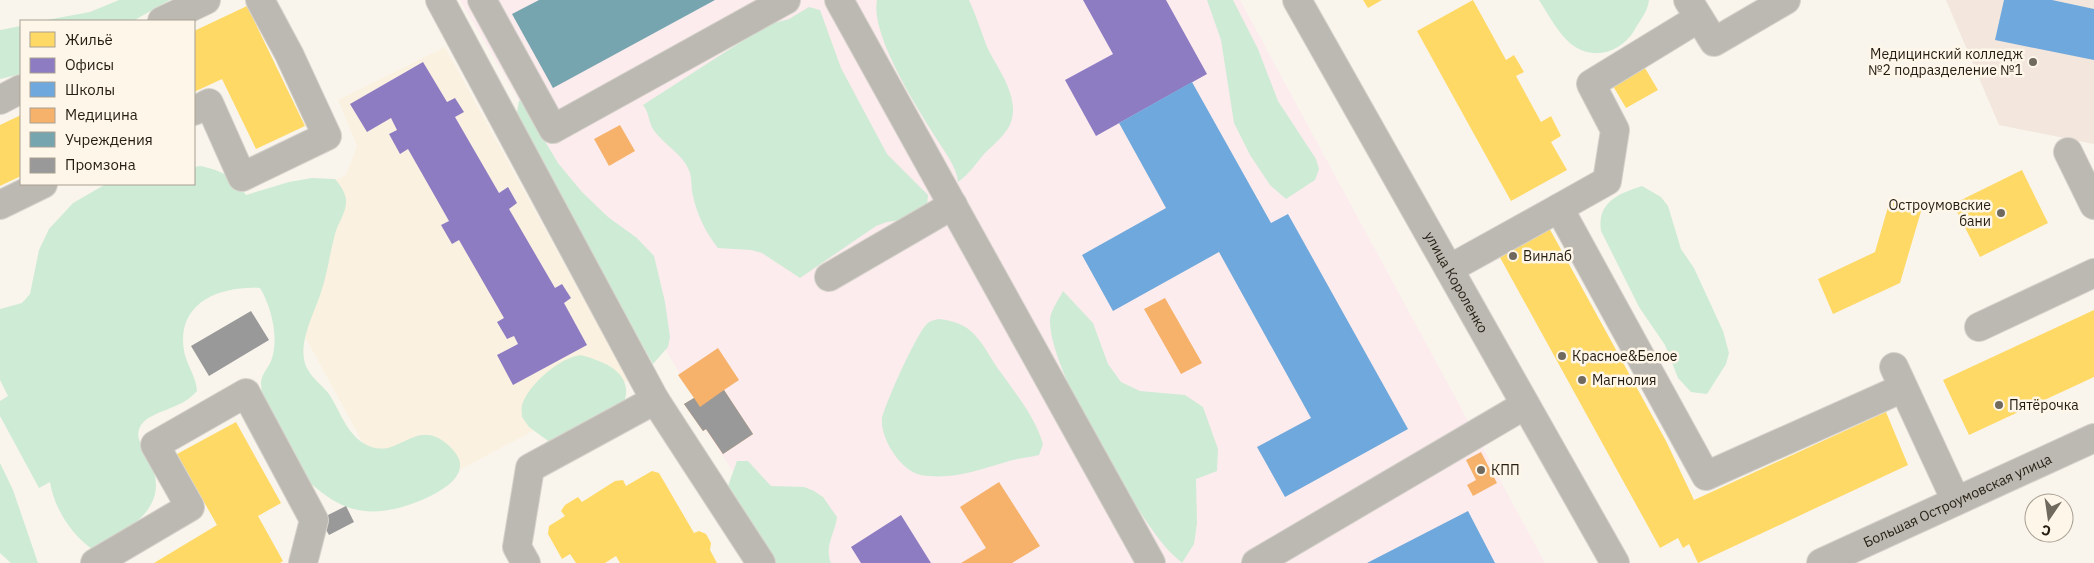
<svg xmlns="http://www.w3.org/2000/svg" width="2094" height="563" font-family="'IBM Plex Sans',sans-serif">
	<rect width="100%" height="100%" fill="#f9f5ed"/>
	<!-- built -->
	<path fill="#fbf1e0" d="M445,47L628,380L396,504L246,228L346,175L357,146L338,100Z"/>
	<!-- education -->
	<path fill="#f2e6dd" d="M1946,0H2094V144L1999,125Z"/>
	<!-- medical -->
	<path fill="#fceced" d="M460,0H1240L1545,563H792L706,430L703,431L684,404L694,398Z"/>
	<!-- green -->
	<path fill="#ceebd5" d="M119,0H170L133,21H41L90,12Z
		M877,0H969C976,15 981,31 987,47C997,68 1020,96 1011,122C1007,134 993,145 984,154C975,165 970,173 958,182C957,167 944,151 936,138C918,109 870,35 877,0Z
		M1207,0H1233L1258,49L1278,101L1316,159L1319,169L1315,180L1286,199L1270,185L1250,155L1234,123L1221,40Z
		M1539,0H1649C1648,12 1639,21 1634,31C1620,53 1593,61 1571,44C1558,33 1548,14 1539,0Z
		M809,7L820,10L841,68L887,154L928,195L927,206L908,219L887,222L876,226L800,278L762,253L751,250L718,248C706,233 697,215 693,196C691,189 692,180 690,173C685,156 666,146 655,132C648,124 650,113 643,105L767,25L789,19Z
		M21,26V74L0,79V30Z
		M526,97L534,123L558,163L582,192L608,217L637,238L654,256L665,302L670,337L668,347L653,364L518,123L517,112L519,101Z
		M201,166C222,171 235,177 246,195L289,182L312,178L335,179C340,185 345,191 346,200C347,212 338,223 335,234C330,252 328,271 322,289C316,311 294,347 308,370C313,379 323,386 329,394C340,411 346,432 363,443C399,466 416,408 454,451C480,481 416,504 394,509C363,516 340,508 316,488C311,483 302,478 298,472C290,459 284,442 278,428C271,414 261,398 261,383C261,373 270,367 272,358C279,337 271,306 260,288C219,286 176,303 184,351C187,366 196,376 197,391C182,410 147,411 140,427C135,437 142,447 147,455C175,506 132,528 92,549C71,534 54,508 50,482L39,488L0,416V401L8,396L0,380V309L22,303L30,294L39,250L49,229L73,203L106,184H194V167Z
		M1642,186L1661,197L1668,206L1681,249L1694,268L1723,331L1729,353L1726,364L1707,394L1691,392L1678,378L1665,345L1639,307L1601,231C1597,202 1618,194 1642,186Z
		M1063,291L1093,323L1108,364L1121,382L1140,391L1185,395L1203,407L1218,449L1217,471L1196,479L1197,523L1194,544L1182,563C1176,557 1168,551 1163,544C1130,503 1048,368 1050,319C1051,310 1059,299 1063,291Z
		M938,319C978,322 982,348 1002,374C1018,397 1035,417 1043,444L1039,455C1028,458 1017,458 1006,462C975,471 952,480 921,475C901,472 880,438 882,419C884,406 918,330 928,323C930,321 935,320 938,319Z
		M581,355C606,362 636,374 623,405L551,443L529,427L522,417C522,414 521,409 522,405C528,385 560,357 581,355Z
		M737,461H748L771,486L804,487L814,491L823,497L837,517C835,534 824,546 831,563H770L728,486Z
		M0,463L13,490L38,563H11L0,553Z"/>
	<!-- homes -->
	<path fill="#ffd966" d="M1363,0H1382L1368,8Z
		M1473,0L1506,60L1514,55L1524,72L1516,76L1541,122L1551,116L1561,136L1551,142L1567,170L1511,201L1417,31Z
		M247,6L305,126L256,149L222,79L194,92V31Z
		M1645,68L1658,90L1626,108L1613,86Z
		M21,115V176L0,186V125Z
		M2022,170L2048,223L1980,257L1953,204Z
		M1890,200L1922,208L1900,283L1833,314L1818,279L1875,252Z
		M1547,224L1666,441L1694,500L1886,412L1908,465L1698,563L1689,544L1683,548L1678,538L1660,548L1497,252Z
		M2094,310V377L1969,435L1943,380Z
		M236,422L281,503L258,516L283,561L280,563H154L217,525L177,454Z
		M652,471L659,473L694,533L699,531L706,534L711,543L710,550L717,563H620L616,556L605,563H576L570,554L562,559L548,534L549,526L565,516L561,511L565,505L578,497L582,502L615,481L623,480L626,486Z"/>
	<!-- offices -->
	<path fill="#8e7cc3" d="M1083,0H1166L1207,74L1096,136L1065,80L1113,54Z
		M423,62L447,102L455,98L464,112L455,117L499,193L508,187L517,203L509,209L555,288L562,284L571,298L564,303L587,345L513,385L497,355L518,344L514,336L507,339L497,322L504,318L459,240L452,244L441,225L449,221L408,149L400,154L389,134L397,130L391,118L367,132L350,104Z
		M901,515L931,563H861L851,547Z"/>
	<!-- schools -->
	<path fill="#6fa8dc" d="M2004,0H2052L2094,9V60L1995,40Z
		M1192,82L1271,223L1288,214L1408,429L1285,497L1257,447L1311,418L1219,252L1113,311L1082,255L1166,208L1119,123Z
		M1468,511L1495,563H1367Z"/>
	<!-- health -->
	<path fill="#f6b26b" d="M620,125L635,151L609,166L594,139Z
		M1165,298L1202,363L1181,374L1144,309Z
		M718,348L739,380L724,390L753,434L723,454L706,429L703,431L684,404L694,398L678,375Z
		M1481,452L1497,483L1473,496L1467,485L1476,480L1466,460Z
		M999,482L1040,546L1012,563H961L986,548L960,507Z"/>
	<!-- public -->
	<path fill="#76a5af" d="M539,0H715L553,88L512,14Z"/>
	<!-- industry -->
	<path fill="#999" d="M251,311L269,340L209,376L191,346Z
		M724,390L753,434L723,454L706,429L703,431L684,404L694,398L700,407Z
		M346,506L354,522L329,535L320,519Z"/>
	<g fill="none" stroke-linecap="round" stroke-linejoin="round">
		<!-- minor casing -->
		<g stroke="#d6d2cb" stroke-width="30">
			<g id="minor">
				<path d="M440,0L655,400L761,563"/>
				<path d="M482,0L553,129L786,0"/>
				<path d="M839,0L1151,563"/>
				<path id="s1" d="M1297,0L1615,563"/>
				<path d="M1688,0L1714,42L1786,0"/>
				<path d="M162,21L206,0"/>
				<path d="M0,100L21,89"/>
				<path d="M194,111L209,103L242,177L327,136L289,54L260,0"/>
				<path d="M2068,152L2094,205"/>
				<path d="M0,205L43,184"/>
				<path d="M1559,208L1607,181L1615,130L1591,84L1699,18"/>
				<path d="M1449,269L1559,208L1706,476L1903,388"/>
				<path d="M829,277L953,205"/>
				<path d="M1979,327L2094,273"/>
				<path d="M1894,367L1956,501"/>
				<path d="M95,563L190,507L155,445L246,393L314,520L303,563"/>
				<path d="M526,563L517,547L530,468L655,400"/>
				<path d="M1256,563L1525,405"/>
				<path id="s2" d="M1821,563L2094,438"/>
			</g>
		</g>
		<!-- minor -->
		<use href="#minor" stroke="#bcb9b3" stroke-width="28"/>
	</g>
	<!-- markers -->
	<g fill="#6f695e" stroke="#fef6e8" stroke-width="2">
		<circle cx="2033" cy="62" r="5"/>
		<circle cx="2001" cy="213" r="5"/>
		<circle cx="1513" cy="256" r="5"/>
		<circle cx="1562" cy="356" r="5"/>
		<circle cx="1582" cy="380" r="5"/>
		<circle cx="1999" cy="405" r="5"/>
		<circle cx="1481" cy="470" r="5"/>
	</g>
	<g text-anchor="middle" stroke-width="5" stroke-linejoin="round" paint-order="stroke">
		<!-- poi labels -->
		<g font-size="14" fill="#241d11" stroke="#fef6e8" text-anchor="start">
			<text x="2023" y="59" text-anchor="end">Медицинский колледж<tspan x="2023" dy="16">№2 подразделение №1</tspan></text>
			<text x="1991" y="210" text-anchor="end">Остроумовские<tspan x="1991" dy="16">бани</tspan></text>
			<text x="1523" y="261">Винлаб</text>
			<text x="1572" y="361">Красное&amp;Белое</text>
			<text x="1592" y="385">Магнолия</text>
			<text x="2009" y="410">Пятёрочка</text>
			<text x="1491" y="475">КПП</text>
		</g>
		<!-- street labels -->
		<g font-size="14" fill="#241d11" stroke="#fef6e8">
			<text dy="5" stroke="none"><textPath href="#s1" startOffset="324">улица Короленко</textPath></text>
			<text dy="5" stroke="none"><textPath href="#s2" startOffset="150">Большая Остроумовская улица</textPath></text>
		</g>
	</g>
	<!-- legend -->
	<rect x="20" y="20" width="175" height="165" fill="#fef6e8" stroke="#a79f92"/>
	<rect x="30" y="32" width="25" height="15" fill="#ffd966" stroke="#a79f92"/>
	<text x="65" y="45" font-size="15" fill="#241d11">Жильё</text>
	<rect x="30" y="58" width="25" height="15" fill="#8e7cc3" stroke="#a79f92"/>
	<text x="65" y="70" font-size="15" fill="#241d11">Офисы</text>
	<rect x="30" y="82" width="25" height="15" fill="#6fa8dc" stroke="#a79f92"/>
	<text x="65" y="95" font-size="15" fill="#241d11">Школы</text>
	<rect x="30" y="108" width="25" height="15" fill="#f6b26b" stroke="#a79f92"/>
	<text x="65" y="120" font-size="15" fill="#241d11">Медицина</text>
	<rect x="30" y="132" width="25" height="15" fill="#76a5af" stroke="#a79f92"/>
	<text x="65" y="145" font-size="15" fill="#241d11">Учреждения</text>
	<rect x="30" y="158" width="25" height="15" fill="#999999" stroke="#a79f92"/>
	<text x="65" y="170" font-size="15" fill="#241d11">Промзона</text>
	<!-- north arrow -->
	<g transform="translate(2049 518) rotate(193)"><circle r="24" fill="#fef6e8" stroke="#a79f92"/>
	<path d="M0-4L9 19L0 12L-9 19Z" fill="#6f695e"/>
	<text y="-8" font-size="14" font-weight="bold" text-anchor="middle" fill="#241d11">С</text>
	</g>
</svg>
